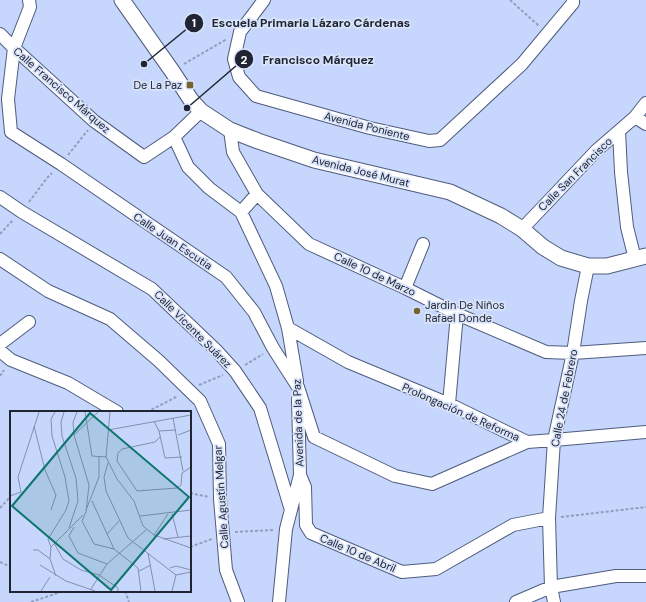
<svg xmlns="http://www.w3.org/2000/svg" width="646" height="602" font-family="'DM Sans',sans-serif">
	<rect width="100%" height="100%" fill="#c6d6fc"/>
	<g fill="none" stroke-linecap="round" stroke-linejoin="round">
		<!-- minor casing -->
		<g stroke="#4f5c7d" stroke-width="14">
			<path id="minor" d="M29,0L30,7L14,48L8,99L11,132L61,164L226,277L254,312L273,348L298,387L314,437L395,476L432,484L527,442
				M264,0L240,32L234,59L239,77L256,96L370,128L429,141L440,140L522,64L573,3V0
				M0,34L14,48L94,121L144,157L174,137L201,111
				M635,117L646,124
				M230,130L233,152L257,194L309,244L405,288L457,314L546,352L573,353L646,348
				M619,131L621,172L627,227L635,259
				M174,137L188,167L209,188L241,212L276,286L288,328L297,381
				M0,197L22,212L152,289L216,350L235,371L260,408L291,510
				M241,212L257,194
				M522,229L597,150L635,117L646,103
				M0,259L48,291L110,319L159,361L200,401L219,444L220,499L226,570L238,602
				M405,288L423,244
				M288,328L348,362L449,404L527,442L554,440L646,432
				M0,344L29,322
				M0,351L11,360L68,383L117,412
				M449,404L457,314
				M300,475L305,487L306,525L311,533L402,572L436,569L513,525L549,518
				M279,602L286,529L300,475L298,399
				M516,602L551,587L616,576H646
				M554,602L551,587L549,518L554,440L573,353L581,301L588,266"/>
		</g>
		<!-- tertiary casing -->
		<g stroke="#4f5c7d" stroke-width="17">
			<path id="tertiary" d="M122,0L172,71L191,100L201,111L230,130L258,141L314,160L450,192L501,216L522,229L543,247L561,258L588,266H607L646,256"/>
		</g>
		<!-- path -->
		<path stroke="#929ebd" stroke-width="2" stroke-dasharray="3 2" stroke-linecap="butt" d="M510,0L539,26
			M184,64L227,39
			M68,155L88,130
			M29,202L47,178L52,173
			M0,234L13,220
			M245,365L263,354
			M0,376L4,370
			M199,385L223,375
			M147,412L178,396
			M190,493L209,497
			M0,508L11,496
			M561,517L646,507
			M235,532L274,530
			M190,547L212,539
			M0,562L11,567
			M125,591L129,602
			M31,602L64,591"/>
		<!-- minor -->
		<use href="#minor" stroke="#fff" stroke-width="12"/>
		<!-- tertiary -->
		<use href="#tertiary" stroke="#fff" stroke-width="15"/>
	</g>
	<!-- markers -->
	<g fill="#766231" stroke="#d9e3fa" stroke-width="1.5">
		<rect x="186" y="81" width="8" height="8" rx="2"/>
		<circle cx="417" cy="311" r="4"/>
	</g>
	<g text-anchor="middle" stroke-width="3.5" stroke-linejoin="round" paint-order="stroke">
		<!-- poi labels -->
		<g font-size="11" fill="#202534" stroke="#d9e3fa" text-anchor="end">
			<text x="182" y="89">De La Paz</text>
			<text x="425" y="309" text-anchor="start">Jardin De Niños<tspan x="425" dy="13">Rafael Donde</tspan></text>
		</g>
		<!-- street labels -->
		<g font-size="11" fill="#202534" stroke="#d9e3fa">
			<text transform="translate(62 90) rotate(41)" y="4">Calle Francisco Márquez</text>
			<text transform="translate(367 126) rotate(14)" y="4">Avenida Poniente</text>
			<text transform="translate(361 171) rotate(14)" y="4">Avenida José Murat</text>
			<text transform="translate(575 174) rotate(-45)" y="4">Calle San Francisco</text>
			<text transform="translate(173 241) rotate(34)" y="4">Calle Juan Escutia</text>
			<text transform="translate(375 274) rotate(25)" y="4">Calle 10 de Marzo</text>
			<text transform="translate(193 329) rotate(45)" y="4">Calle Vicente Suárez</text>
			<text transform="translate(564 398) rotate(-79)" y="4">Calle 24 de Febrero</text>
			<text transform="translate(461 412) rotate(24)" y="4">Prolongación de Reforma</text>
			<text transform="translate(298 423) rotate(-92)" y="4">Avenida de la Paz</text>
			<text transform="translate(221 497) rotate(-94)" y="4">Calle Agustín Melgar</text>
			<text transform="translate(358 553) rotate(23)" y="4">Calle 10 de Abril</text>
		</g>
	</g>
	<!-- overview -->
	<g transform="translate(10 411)">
		<rect width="181" height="181" fill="#c6d6fc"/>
		<path fill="none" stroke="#848fac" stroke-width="1" d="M54,1L51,11L52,25L66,67L68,90L59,117M75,1L82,45L96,46M88,1L64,24L79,74L76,101L72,110L84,133L104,138M100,1L96,46L107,68L124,90L133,115L144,124L181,137M163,7L173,60M144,10L149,20L155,47L172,46M24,15L35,59L46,84L41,99M98,19L181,4M149,20L166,19M64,24L63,11L67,1M168,24L181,19M150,26L145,31L112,38L108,42L107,50L127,80L167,77L171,74L172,62L181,56M98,52L94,66L96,80L118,127L166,164L181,161M0,85L11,81L8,66L29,1M82,90L104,138L128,157L131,180M76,99L89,66V46M162,103L168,126M130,105L181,99M64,116L59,125L68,142L97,153M97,123L109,110M144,124L158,103M153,128L181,125M44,132L53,148L71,159L89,164L108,177V180M41,136L38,128L56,99L59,90L55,66L42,25L41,8L45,1M23,139H28L40,148M138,142L145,180M30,154L56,170L85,180M160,157L166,155L181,159M129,160L141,154M46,165L40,148L41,136L73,104M81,178L97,153L136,119M31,180L40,166M162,180L166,164"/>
		<path fill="#0f766e" fill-opacity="0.15" stroke="#0f766e" stroke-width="2" d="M80,2L179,86L101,179L2,95Z"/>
		<rect width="181" height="181" fill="none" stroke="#202534" stroke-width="2"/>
	</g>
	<!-- callouts -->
	<path fill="none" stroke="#202534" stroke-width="1.5" d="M144 64L194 23M187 108L244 59"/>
	<g fill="#202534" stroke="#d9e3fa" stroke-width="1.5">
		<circle cx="144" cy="64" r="4"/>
		<circle cx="187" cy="108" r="4"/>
		<circle cx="194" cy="23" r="10"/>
		<circle cx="244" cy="59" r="10"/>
	</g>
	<g font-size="12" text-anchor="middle" font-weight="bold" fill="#fff">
		<text x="194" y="27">1</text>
		<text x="244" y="64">2</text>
	</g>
	<g font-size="12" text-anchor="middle" font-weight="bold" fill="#202534" stroke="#d9e3fa" stroke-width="3.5" stroke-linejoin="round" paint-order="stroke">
		<text x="311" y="27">Escuela Primaria Lázaro Cárdenas</text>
		<text x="318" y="64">Francisco Márquez</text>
	</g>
</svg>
